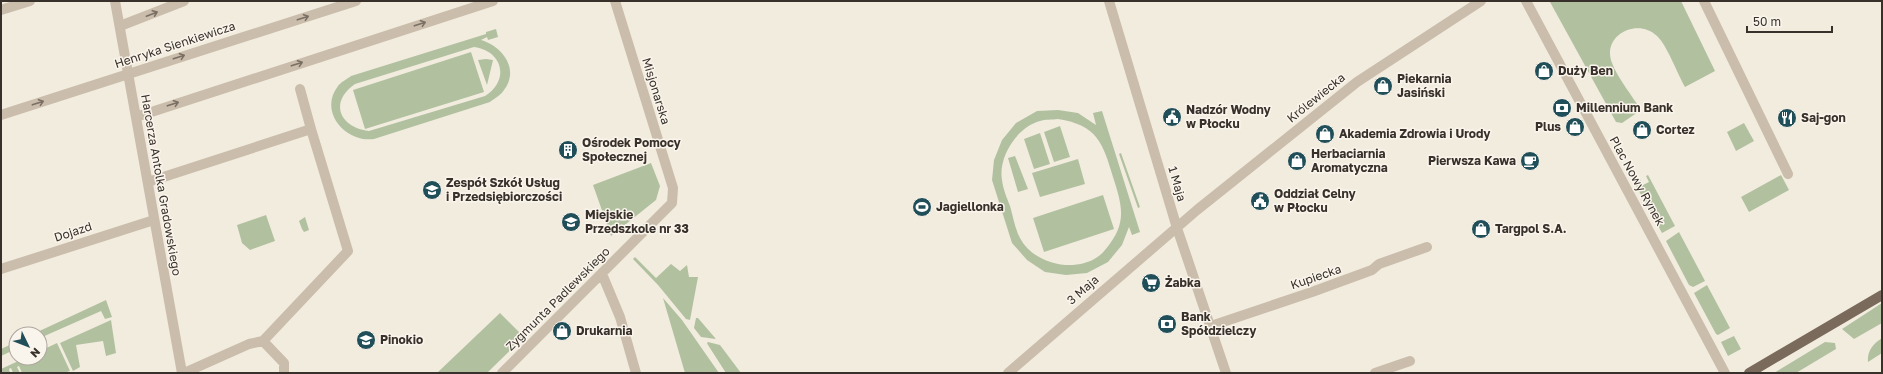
<svg xmlns="http://www.w3.org/2000/svg" width="1883" height="374" font-family="'Golos Text',sans-serif">
	<rect width="100%" height="100%" fill="#f2ecdf"/>
	<!-- green -->
	<path fill="#b1c19f" fill-rule="evenodd" d="M1681,1L1715,71L1685,87C1678,75 1667,45 1657,36C1638,17 1601,35 1612,63C1617,77 1633,97 1641,110L1622,123L1616,122L1550,2Z
		M496,29L498,37L488,40L487,37L481,40C502,46 520,69 504,90C501,95 495,98 490,102L374,139C346,143 318,112 338,86C341,82 347,79 351,76L486,34V32ZM474,47C503,51 510,80 485,96L369,131C339,127 329,102 355,84Z
		M471,52L484,92L365,129L353,90Z
		M486,59L493,60L487,85L478,60Z
		M1058,110L1078,113L1096,125L1093,113L1102,111L1140,232L1132,235L1129,227L1122,245L1108,262L1087,273L1066,275L1045,272L1027,260L1012,243L992,180L994,160L1002,140L1016,123L1037,111ZM1058,119C1097,125 1103,143 1113,177C1123,208 1127,224 1105,250C1097,260 1085,264 1073,265C1053,266 1030,257 1020,238C1015,229 1013,216 1010,206C1007,198 1003,189 1002,180C998,157 1017,127 1040,121C1045,119 1052,120 1058,119Z
		M1744,123L1754,141L1736,151L1727,132Z
		M1060,126L1070,157L1054,162L1044,132Z
		M1040,133L1050,164L1034,169L1024,139Z
		M1121,153L1140,207L1138,208L1119,154Z
		M1015,156L1028,189L1018,192L1008,158Z
		M1078,159L1085,184L1040,197L1032,173Z
		M651,163L660,186L656,200L611,236L593,185Z
		M1648,175L1675,226L1662,233L1634,182L1640,179L1643,185L1649,182L1646,176Z
		M1781,175L1789,190L1749,212L1741,197Z
		M1103,195L1114,229L1044,252L1033,218Z
		M266,215L275,241L250,250L242,243L237,225Z
		M305,217L309,230L304,232L302,229L299,221Z
		M1679,232L1705,281L1693,287L1689,285L1666,241Z
		M635,257L656,278L671,264L680,271L687,265L689,277H698L690,320L686,319L658,285L633,259Z
		M1707,285L1730,328L1718,335L1716,334L1694,293Z
		M663,298L682,320L719,373H685Z
		M106,300L112,317L105,319L101,311L40,338V334H33Z
		M1882,303V323L1854,339L1842,329Z
		M500,313L524,337L487,373H437Z
		M696,318H698L716,339L701,337L694,328Z
		M111,320L116,353L106,356L103,341L76,345L80,367L73,371L60,343Z
		M1734,336L1741,349L1728,356L1721,342Z
		M1882,338V353L1868,362C1867,351 1873,344 1882,338Z
		M16,342V349L1,356V349Z
		M708,342L720,345L741,373H726L708,345L707,343Z
		M1825,342L1835,343L1836,349L1796,373H1774Z
		M57,343L70,371L64,373H22L19,366L17,367L20,373H13L11,368L9,369L10,373H1V369L25,358H40V351Z"/>
	<g fill="none" stroke-linecap="round" stroke-linejoin="round">
		<!-- minor -->
		<path stroke="#cbbdab" stroke-width="10" d="M115,1L182,373
			M1109,1L1177,228L1226,373
			M1526,1L1725,373
			M1704,1L1788,174
			M1,10L30,1
			M120,26L184,1
			M1,115L356,1
			M136,117L493,1
			M148,182L311,129L300,89
			M1,269L154,220
			M602,274L620,317L636,373
			M1211,326L1312,292L1372,270L1379,264L1427,247
			M263,341L348,251L311,129
			M184,373L249,344L263,341L284,363V373
			M502,373L672,203L673,188L615,1
			M1008,373L1197,210L1357,82L1481,1
			M1375,373L1410,361"/>
		<!-- major -->
		<path stroke="#7a6a5b" stroke-width="10" d="M1749,373L1882,295"/>
	</g>
	<!-- one-way arrows -->
	<defs><path id="oneway-shaft" d="M-6 0H5M1.5-3L5.5 0L1.5 3" fill="none" stroke-width="1.6" stroke-linecap="round" stroke-linejoin="round"/></defs>
	<g stroke="#7a6f64">
		<use href="#oneway-shaft" transform="translate(152 14) rotate(-21)"/>
		<use href="#oneway-shaft" transform="translate(303 18) rotate(-18)"/>
		<use href="#oneway-shaft" transform="translate(420 24) rotate(-18)"/>
		<use href="#oneway-shaft" transform="translate(179 57) rotate(-18)"/>
		<use href="#oneway-shaft" transform="translate(297 64) rotate(-18)"/>
		<use href="#oneway-shaft" transform="translate(38 103) rotate(-18)"/>
		<use href="#oneway-shaft" transform="translate(173 104) rotate(-18)"/>
	</g>
	<!-- icons -->
	<defs>
		<g id="shop-disc" transform="scale(1)"><circle r="9.5" fill="#204e59" stroke="#faf5ec"/><path d="M-5-2.5h2.3a2.7 3.5 0 0 1 5.4 0H5L5.5 6h-11ZM-1.5-2.5h3a1.5 2.3 0 0 0-3 0Z" fill="#fff"/></g>
		<g id="bank-disc" transform="scale(1)"><circle r="9.5" fill="#204e59" stroke="#faf5ec"/><path d="M-6-4H6V4H-6ZM0-2.3a2.3 2.3 0 1 0 0 4.6a2.3 2.3 0 1 0 0-4.6Z" fill="#fff"/></g>
		<g id="civic-disc" transform="scale(1)"><circle r="9.5" fill="#204e59" stroke="#faf5ec"/><path d="M-.6-6.5H3V-4.5H.6V-3L4-1V1h2V6H-6V1h2V-1L-.6-3ZM-1.2 2.5V6h2.4V2.5Z" fill="#fff"/></g>
		<g id="restaurant-disc" transform="scale(1)"><circle r="9.5" fill="#204e59" stroke="#faf5ec"/><path d="M-5-6h1v4h1v-4h1v4h1v-4h1v5L-1.5 .5V6h-2V.5L-5-1ZM5-6V6H3V1.5H1.5Q1.5-4 5-6Z" fill="#fff"/></g>
		<g id="building-disc" transform="scale(1)"><circle r="9.5" fill="#204e59" stroke="#faf5ec"/><path d="M-4-6H4V6H1V3H-1V6H-4ZM-2.5-4.3h1.7v1.8h-1.7ZM.8-4.3h1.7v1.8H.8ZM-2.5-1h1.7V.8h-1.7ZM.8-1h1.7V.8H.8Z" fill="#fff"/></g>
		<g id="cafe-disc" transform="scale(1)"><circle r="9.5" fill="#204e59" stroke="#faf5ec"/><path d="M-5.5-4.5H6V0H3Q3 3.5 0 3.5H-2.5Q-5.5 3.5-5.5 0ZM3-3.2v2h1.7v-2ZM-6 4.5H4V6H-6Z" fill="#fff"/></g>
		<g id="university-disc" transform="scale(1)"><circle r="9.5" fill="#204e59" stroke="#faf5ec"/><path d="M0-5L7-2L0 1L-7-2ZM-4 1L0 2.5L4 1V4Q0 6-4 4Z" fill="#fff"/></g>
		<g id="stadium-disc" transform="scale(1)"><circle r="9.5" fill="#204e59" stroke="#faf5ec"/><path d="M0-5a6.5 5 0 1 0 0 10a6.5 5 0 1 0 0-10ZM-3.5-1.8h7v3.6h-7Z" fill="#fff"/></g>
		<g id="school-disc" transform="scale(1)"><circle r="9.5" fill="#204e59" stroke="#faf5ec"/><path d="M0-5L7-2L0 1L-7-2ZM-4 1L0 2.5L4 1V4Q0 6-4 4Z" fill="#fff"/></g>
		<g id="supermarket-disc" transform="scale(1)"><circle r="9.5" fill="#204e59" stroke="#faf5ec"/><path d="M-6-5.5h2.5l.6 2H6L4.5 2H-2.5L-4.4-4H-6ZM-1.5 3.2a1.3 1.3 0 1 0 .1 0ZM3 3.2a1.3 1.3 0 1 0 .1 0Z" fill="#fff"/></g>
	</defs>
	<g fill-rule="evenodd">
		<use href="#shop-disc" x="1544" y="71"/>
		<use href="#shop-disc" x="1383" y="86"/>
		<use href="#bank-disc" x="1562" y="108"/>
		<use href="#civic-disc" x="1172" y="117"/>
		<use href="#restaurant-disc" x="1787" y="118"/>
		<use href="#shop-disc" x="1575" y="127"/>
		<use href="#shop-disc" x="1642" y="130"/>
		<use href="#shop-disc" x="1325" y="134"/>
		<use href="#building-disc" x="568" y="150"/>
		<use href="#shop-disc" x="1297" y="161"/>
		<use href="#cafe-disc" x="1530" y="161"/>
		<use href="#university-disc" x="432" y="190"/>
		<use href="#civic-disc" x="1260" y="201"/>
		<use href="#stadium-disc" x="922" y="207"/>
		<use href="#school-disc" x="571" y="222"/>
		<use href="#shop-disc" x="1481" y="229"/>
		<use href="#supermarket-disc" x="1151" y="283"/>
		<use href="#bank-disc" x="1167" y="324"/>
		<use href="#shop-disc" x="562" y="331"/>
		<use href="#school-disc" x="366" y="340"/>
	</g>
	<g text-anchor="middle" stroke-width="3" stroke-linejoin="round" paint-order="stroke">
		<!-- street labels -->
		<g font-size="12" fill="#38302a" stroke="#faf5ec">
			<text transform="translate(175 45) rotate(-18)" y="4">Henryka Sienkiewicza</text>
			<text transform="translate(656 91) rotate(73)" y="4">Misjonarska</text>
			<text transform="translate(1316 98) rotate(-39)" y="4">Królewiecka</text>
			<text transform="translate(1637 181) rotate(61)" y="4">Plac Nowy Rynek</text>
			<text transform="translate(1177 184) rotate(74)" y="4">1 Maja</text>
			<text transform="translate(161 185) rotate(80)" y="4">Harcerza Antolka Gradowskiego</text>
			<text transform="translate(73 232) rotate(-18)" y="4">Dojazd</text>
			<text transform="translate(1316 277) rotate(-19)" y="4">Kupiecka</text>
			<text transform="translate(1083 290) rotate(-41)" y="4">3 Maja</text>
			<text transform="translate(558 299) rotate(-45)" y="4">Zygmunta Padlewskiego</text>
		</g>
		<!-- poi labels -->
		<g font-size="12" font-weight="bold" fill="#38302a" stroke="#faf5ec" text-anchor="start">
			<text x="1558" y="75">Duży Ben</text>
			<text x="1397" y="83">Piekarnia<tspan x="1397" dy="14">Jasiński</tspan></text>
			<text x="1576" y="112">Millennium Bank</text>
			<text x="1186" y="114">Nadzór Wodny<tspan x="1186" dy="14">w Płocku</tspan></text>
			<text x="1801" y="122">Saj-gon</text>
			<text x="1561" y="131" text-anchor="end">Plus</text>
			<text x="1656" y="134">Cortez</text>
			<text x="1339" y="138">Akademia Zdrowia i Urody</text>
			<text x="582" y="147">Ośrodek Pomocy<tspan x="582" dy="14">Społecznej</tspan></text>
			<text x="1311" y="158">Herbaciarnia<tspan x="1311" dy="14">Aromatyczna</tspan></text>
			<text x="1516" y="165" text-anchor="end">Pierwsza Kawa</text>
			<text x="446" y="187">Zespół Szkół Usług<tspan x="446" dy="14">i Przedsiębiorczości</tspan></text>
			<text x="1274" y="198">Oddział Celny<tspan x="1274" dy="14">w Płocku</tspan></text>
			<text x="936" y="211">Jagiellonka</text>
			<text x="585" y="219">Miejskie<tspan x="585" dy="14">Przedszkole nr 33</tspan></text>
			<text x="1495" y="233">Targpol S.A.</text>
			<text x="1165" y="287">Żabka</text>
			<text x="1181" y="321">Bank<tspan x="1181" dy="14">Spółdzielczy</tspan></text>
			<text x="576" y="335">Drukarnia</text>
			<text x="380" y="344">Pinokio</text>
		</g>
	</g>
	<!-- border -->
	<rect width="1883" height="374" fill="none" stroke="#38302a" stroke-width="4"/>
	<!-- north arrow -->
	<g transform="translate(28 346) rotate(133)"><circle r="19" fill="#faf5ec" stroke="#aca69e"/>
	<path d="M0-3L7 15L0 10L-7 15Z" fill="#204e59"/>
	<text y="-6" font-size="11" font-weight="bold" text-anchor="middle" fill="#38302a">N</text>
	</g>
	<!-- scale -->
	<path d="M1747 26v6h85v-6" fill="none" stroke="#38302a" stroke-width="2"/>
	<text x="1753" y="26" font-size="12" fill="#38302a" stroke="#faf5ec" stroke-width="3" paint-order="stroke">50 m</text>
</svg>
